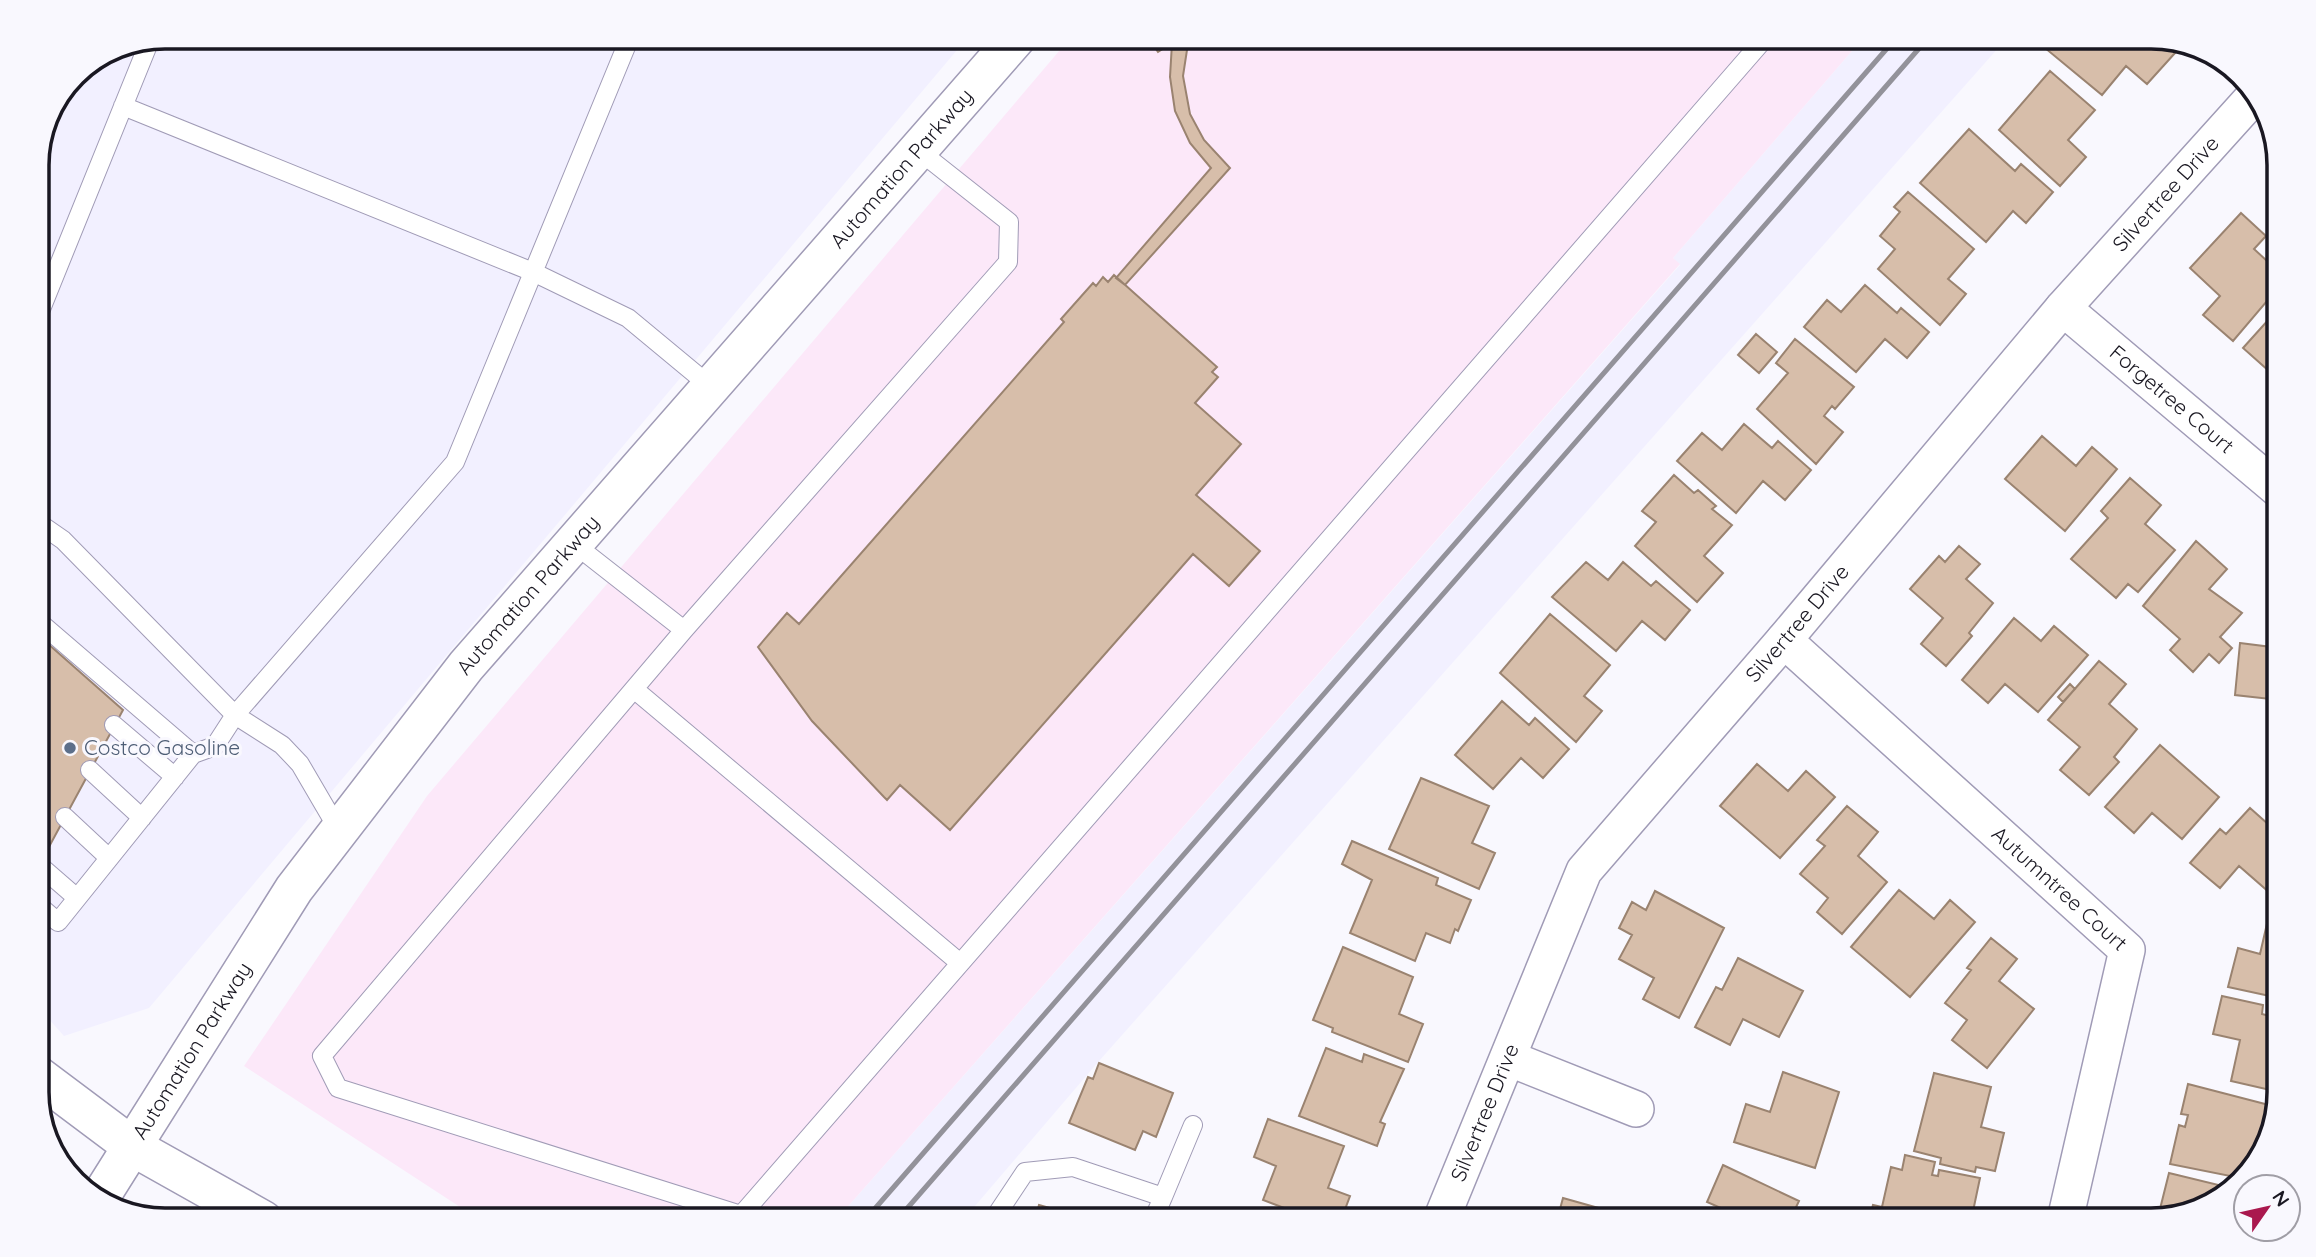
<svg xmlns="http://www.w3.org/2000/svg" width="2316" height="1257" font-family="Quicksand,sans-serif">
	<rect width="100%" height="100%" fill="#f9f8fe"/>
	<!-- built -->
	<path fill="#f2f0ff" d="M165,37H968L149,1008L64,1036L37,1006V157L75,74L116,46Z
		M1864,37H2008L1099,1061L963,1220H836L1680,265L1673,258Z"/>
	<!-- industrial -->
	<path fill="#fce8f9" d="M1071,37H1864L1673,258L1680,264L836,1220H480L244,1066L427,796Z"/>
	<!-- building -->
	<path fill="#d7beaa" stroke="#9a8370" stroke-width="2" d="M1174,37H1189L1183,76L1190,114L1204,140L1230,168L1125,285L1116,278L1211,168L1190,143L1175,111L1170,77L1172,43L1158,52L1156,49Z
		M2055,37H2151L2158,38L2175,53L2147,84L2126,66L2102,95L2045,48Z
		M2050,71L2095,110L2068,140L2086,157L2060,186L1999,130Z
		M1969,129L2015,171L2021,164L2053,192L2026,223L2013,211L1986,242L1920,183Z
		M2279,190V205L2272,198Z
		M1908,192L1974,249L1948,279L1966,294L1940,325L1878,269L1895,249L1880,236L1900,212L1894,207Z
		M2241,213L2266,236L2254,249L2279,272V287L2233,341L2203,315L2220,296L2190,268Z
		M1114,275L1217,367L1212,372L1218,377L1195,403L1241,444L1196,495L1260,551L1229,586L1193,554L950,830L900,785L887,800L884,797L812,721L758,647L787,613L799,624L1064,322L1061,319L1093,283L1096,286L1103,277L1108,282Z
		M1865,285L1897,313L1901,308L1929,332L1907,358L1885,339L1856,372L1804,327L1827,300L1841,312Z
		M2279,316V360L2269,371L2243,348L2270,318L2274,322Z
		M1756,334L1777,352L1759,373L1738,355Z
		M1795,339L1854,387L1835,409L1832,406L1824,416L1843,432L1816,464L1757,409L1788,373L1776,363Z
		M1744,424L1772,448L1778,441L1811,470L1785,500L1763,481L1736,513L1677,461L1702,433L1722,450Z
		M2042,436L2076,466L2092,447L2117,469L2065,531L2005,479Z
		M1674,475L1694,493L1698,490L1716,506L1712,509L1732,525L1704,556L1723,573L1697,602L1635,546L1656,522L1642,511Z
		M2130,478L2161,505L2145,524L2175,550L2138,592L2128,584L2116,598L2071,559L2108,518L2101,511Z
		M2196,541L2227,569L2209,589L2242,613L2220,637L2232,648L2219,663L2209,654L2193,672L2170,650L2180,639L2143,606Z
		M1959,546L1980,564L1966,579L1993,603L1969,633L1972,636L1946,666L1921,644L1943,618L1910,589L1939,556L1945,562Z
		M1586,562L1608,580L1623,562L1651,586L1656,581L1690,610L1665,640L1642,621L1616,651L1552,597Z
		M1550,614L1610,665L1584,696L1602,711L1576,742L1500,673Z
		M2014,618L2041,641L2054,626L2088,655L2038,712L2005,684L1988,703L1962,680Z
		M38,635L123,710L37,869V637Z
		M2240,643L2279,648V700L2235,695Z
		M2099,661L2126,684L2109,704L2137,729L2114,757L2119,762L2089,795L2060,770L2080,747L2048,720Z
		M2070,684L2075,689L2063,702L2058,697Z
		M1502,701L1529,725L1535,718L1569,749L1543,778L1521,758L1493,789L1455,755Z
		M2160,745L2219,797L2182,839L2152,813L2134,833L2105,807Z
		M1757,764L1788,791L1806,771L1835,797L1780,858L1720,806Z
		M1421,778L1489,806L1472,843L1495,853L1479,889L1389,849Z
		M1847,806L1878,832L1858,856L1887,882L1842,934L1817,912L1828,898L1800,874L1825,846L1817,840Z
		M2250,808L2268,824L2279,811V882L2270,893L2239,866L2220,888L2190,863L2220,829L2226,834Z
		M1352,841L1438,878L1436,885L1471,900L1458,931L1455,929L1450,943L1426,933L1415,961L1350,933L1372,880L1342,864Z
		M1899,890L1934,919L1950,900L1975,922L1910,997L1851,947Z
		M1655,891L1724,928L1679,1018L1643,999L1654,978L1619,959L1632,935L1619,928L1632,902L1646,910Z
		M2269,915L2279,917V998L2228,987L2238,948L2260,954Z
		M1991,938L2017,959L1999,981L2034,1009L1987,1068L1952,1040L1967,1020L1945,1003L1971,970L1967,968Z
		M1343,947L1413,977L1399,1014L1423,1024L1408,1062L1332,1032L1333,1028L1313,1020Z
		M1738,958L1803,991L1779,1037L1743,1019L1730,1045L1695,1027L1716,987L1722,990Z
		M2222,996L2263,1005L2262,1014L2273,1017L2275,1010L2279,1011V1092L2231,1081L2240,1040L2213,1034Z
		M1326,1048L1362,1062L1364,1054L1404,1069L1380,1122L1385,1124L1377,1146L1299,1116Z
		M1099,1063L1173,1093L1156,1137L1143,1131L1135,1150L1069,1123L1088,1077L1093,1079Z
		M1783,1072L1839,1092L1815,1168L1734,1142L1746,1104L1770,1112Z
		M1934,1073L1991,1087L1981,1127L2004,1133L1995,1171L1976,1167L1975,1172L1940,1164L1941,1158L1914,1151Z
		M2188,1084L2269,1105L2257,1159L2240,1178L2170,1164L2179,1125L2185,1127L2188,1115L2181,1114Z
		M1268,1119L1344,1146L1328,1188L1350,1196L1341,1220H1316L1263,1200L1276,1166L1254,1157Z
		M1905,1155L1935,1162L1932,1175L1938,1176L1939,1170L1980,1178L1972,1216L1943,1210L1940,1220H1869L1873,1205L1882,1207L1891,1167L1902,1170Z
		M1723,1165L1799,1201L1790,1220H1726L1730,1212L1707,1202Z
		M2169,1173L2231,1188L2222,1199L2168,1215L2159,1213Z
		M1563,1198L1602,1209L1599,1220H1557Z
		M1039,1205L1092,1220H1035Z
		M1518,1210L1544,1217L1543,1220H1515Z
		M1618,1214L1638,1220H1616Z"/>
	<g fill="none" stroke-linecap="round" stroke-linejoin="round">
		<!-- service casing -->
		<g stroke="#a09bb6" stroke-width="20">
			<path id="service" d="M123,106L533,272L628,318L710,386
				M37,319L150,40
				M37,522L63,540L235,715L282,745L300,764L338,829
				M573,543L684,630
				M37,620L193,754L215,746L235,715L455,462L630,37
				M634,689L960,963
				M114,725L175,777
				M90,770L142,818
				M65,817L109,858
				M39,865L77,898
				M37,904L58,922L193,754
				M741,1215L338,1088L322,1056L684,630L1008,262L1009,222L918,150
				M737,1220L1766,37
				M993,1220L1025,1172L1073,1167L1163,1197L1193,1125
				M1153,1220L1163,1197"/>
		</g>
		<!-- minor casing -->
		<g stroke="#a09bb6" stroke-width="38">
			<g id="minor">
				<path id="s1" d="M2063,308L2279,490"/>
				<path id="s2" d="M1784,640L2127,950L2065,1220"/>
				<path d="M1508,1058L1636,1109"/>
				<path id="s3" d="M1441,1220L1584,871L1784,640L2063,308L2257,93"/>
			</g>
		</g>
		<!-- tertiary casing -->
		<g stroke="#a09bb6" stroke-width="41">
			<g id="tertiary">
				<path id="s4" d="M99,1199L294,889L466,666L1017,37"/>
			</g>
		</g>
		<!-- primary casing -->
		<g stroke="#a09bb6" stroke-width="41">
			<path id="primary" d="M37,1075L133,1147L263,1220"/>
		</g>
		<!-- service -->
		<use href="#service" stroke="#fff" stroke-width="18"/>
		<!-- minor -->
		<use href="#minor" stroke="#fff" stroke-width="35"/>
		<!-- tertiary -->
		<use href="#tertiary" stroke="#fff" stroke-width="38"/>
		<!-- primary -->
		<use href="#primary" stroke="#fff" stroke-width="38"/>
		<!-- rail -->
		<path stroke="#93929a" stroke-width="5" d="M865,1220L1897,37
			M897,1220L1929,37"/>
	</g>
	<!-- markers -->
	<circle fill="#5c6f8a" stroke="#f9f8fe" stroke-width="2.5" cx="70" cy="748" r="7"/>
	<g text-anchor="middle" stroke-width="6" stroke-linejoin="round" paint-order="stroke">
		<!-- street labels -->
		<g font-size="21" fill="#1a1822" stroke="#f9f8fe">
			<text dy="7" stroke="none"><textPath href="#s4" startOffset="1309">Automation Parkway</textPath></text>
			<text dy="7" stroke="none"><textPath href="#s3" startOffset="1270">Silvertree Drive</textPath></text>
			<text dy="7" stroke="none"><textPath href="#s1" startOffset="142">Forgetree Court</textPath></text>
			<text dy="7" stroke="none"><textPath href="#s4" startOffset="742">Automation Parkway</textPath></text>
			<text dy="7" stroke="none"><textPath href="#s3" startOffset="704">Silvertree Drive</textPath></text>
			<text dy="7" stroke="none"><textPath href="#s2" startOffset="371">Autumntree Court</textPath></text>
			<text dy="7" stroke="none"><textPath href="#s4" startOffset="175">Automation Parkway</textPath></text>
			<text dy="7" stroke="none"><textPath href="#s3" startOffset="116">Silvertree Drive</textPath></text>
		</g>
		<!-- service labels -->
		<g font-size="21" fill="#4e5e75" stroke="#f9f8fe" text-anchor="start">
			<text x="84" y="755">Costco Gasoline</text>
		</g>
	</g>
	<!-- crop -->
	<path d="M0 0H2316V1257H0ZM165 49H2151A116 116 0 0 1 2267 165V1092A116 116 0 0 1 2151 1208H165A116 116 0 0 1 49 1092V165A116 116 0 0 1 165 49Z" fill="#f9f8fe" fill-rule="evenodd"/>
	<path fill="none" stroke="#1a1822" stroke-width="3.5" d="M165 49H2151A116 116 0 0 1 2267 165V1092A116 116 0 0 1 2151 1208H165A116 116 0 0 1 49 1092V165A116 116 0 0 1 165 49Z"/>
	<!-- north arrow -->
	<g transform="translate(2267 1208) rotate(56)"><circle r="33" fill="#f9f8fe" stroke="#a09ea6" stroke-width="2"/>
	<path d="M0-5L12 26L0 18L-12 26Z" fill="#aa184e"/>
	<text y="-10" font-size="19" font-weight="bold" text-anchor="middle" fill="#1a1822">N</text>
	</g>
</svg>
